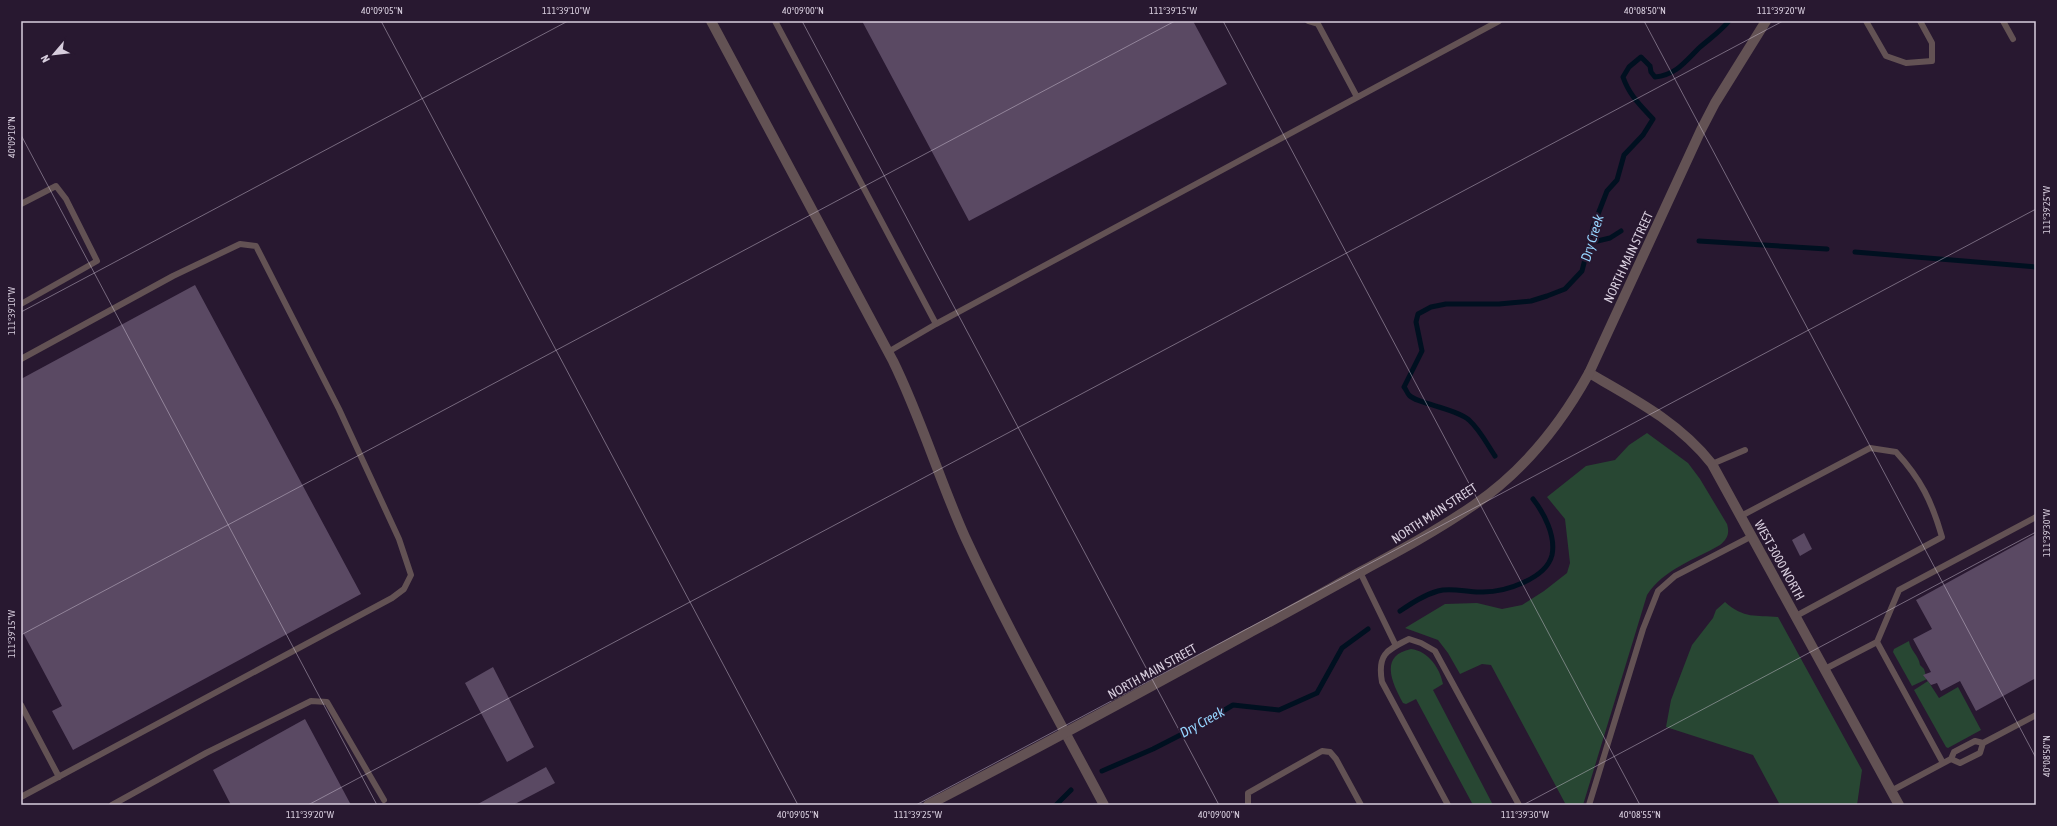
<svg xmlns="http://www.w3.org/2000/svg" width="2057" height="826" font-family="'Asap Condensed',sans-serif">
	<rect width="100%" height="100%" fill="#281830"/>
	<!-- green -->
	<path fill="#284733" d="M1647,433L1688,463L1700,479L1727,524C1730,534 1727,539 1720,545C1694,560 1664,569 1647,595L1583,805H1566L1491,665L1482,664L1460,674L1448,653L1438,640L1405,628L1445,604L1477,603L1502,609L1522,605L1544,591L1567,573L1570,563L1565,519L1547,497L1586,466L1615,460L1629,445Z
		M1725,602C1744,619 1756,615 1778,617L1862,770L1857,805H1780L1753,755L1666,727L1671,700L1692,645L1713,618L1716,610Z
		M1909,641C1910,650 1919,656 1920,665L1924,669L1927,679L1912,686L1893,652L1894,649Z
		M1411,649C1428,651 1440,668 1443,684L1433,690L1493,805H1473L1416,699L1406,704L1403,703C1393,684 1378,656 1411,649Z
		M1928,681L1939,698L1958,687L1981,730L1948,748L1946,747L1914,690Z"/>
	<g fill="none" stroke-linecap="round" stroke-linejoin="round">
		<!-- stream -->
		<path stroke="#001020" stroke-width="5" d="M1699,241L1827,249
			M1589,243L1610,238L1621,231
			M1855,252L2036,267
			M1495,456C1487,444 1480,430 1469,420C1455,408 1417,404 1409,395C1407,393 1406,389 1404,387L1422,351L1416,322L1418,314L1431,307L1446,304H1499L1531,301L1547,296L1565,289L1582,271L1593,227L1607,191L1617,180L1624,155L1643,135L1653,119C1641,106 1629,95 1623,77L1629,67L1641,57L1650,66L1651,72L1655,77C1676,75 1685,62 1699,48C1709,39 1720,32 1729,21
			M1400,611C1412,603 1424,595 1438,591C1452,587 1468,593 1483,592C1505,592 1546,579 1552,555C1556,536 1544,513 1533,499
			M1102,771L1153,749L1198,726L1233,705L1279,710L1317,693L1342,648L1368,629
			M1056,805L1071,790"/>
	</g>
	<!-- building -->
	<path fill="#5a4963" d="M862,21H1193L1227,84L969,221Z
		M195,285L361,594L73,750L52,711L62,706L21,629V379Z
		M1804,533L1812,549L1800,556L1792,540Z
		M2036,534V678L1976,711L1960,681L1941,691L1937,683L1931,685L1923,675L1931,672L1913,639L1932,629L1916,600Z
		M493,667L534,747L507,762L465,683Z
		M305,719L351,805H231L213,770Z
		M546,767L555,783L513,805H476Z"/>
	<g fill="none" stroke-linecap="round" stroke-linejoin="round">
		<!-- service -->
		<path stroke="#635254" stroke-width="6" d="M775,21L936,324
			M1308,21L1318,24L1357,97
			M1866,21L1886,56L1906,63L1932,61V43L1920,21
			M2003,21L2013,39
			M21,204L56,186L66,199L97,261L21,304
			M888,352L936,324L1499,21
			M21,359L173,276L240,244L256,246L339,409L399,539L411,575L404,589L392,598L21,797
			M1712,464L1745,450
			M1741,516L1870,448L1896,452C1921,479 1932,502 1942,537L1796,616
			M1360,572L1396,646
			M1877,642L1943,763
			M1825,669L1877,642L1899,590L2036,517
			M21,705L59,777
			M1951,759L1960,763L1980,753L1983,743L2036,715
			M1891,791L1951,759L1954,752L1975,741L1983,743
			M112,805L206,753L311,701L327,702L384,800
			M1248,805V793L1322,751L1330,752L1336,759L1361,805
			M1448,805L1382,682C1377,654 1387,650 1409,639L1421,643L1435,651L1519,805
			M1589,805L1643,629L1658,591L1675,576L1752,536"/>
		<!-- minor -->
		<path stroke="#635254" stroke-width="10" d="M711,21L893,361C921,418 939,479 965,537C1007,628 1057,716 1104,805
			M1589,373C1634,399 1679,422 1712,464L1899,805"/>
		<!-- tertiary -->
		<path stroke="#635254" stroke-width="10" d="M928,805C1035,750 1141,692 1247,634C1285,614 1322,593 1360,572C1399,551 1438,530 1474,505C1522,472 1561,424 1589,373L1701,130L1715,103L1766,21"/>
	</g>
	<!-- ticks -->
	<path fill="none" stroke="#d7cddd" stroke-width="1" stroke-opacity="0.45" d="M381,21L798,805M802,21L1219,805M1223,21L1640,805M1644,21L2036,758M21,135L377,805M21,312L568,21M21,635L1175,21M308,805L1783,21M916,805L2036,209M1523,805L2036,532"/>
	<g text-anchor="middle" stroke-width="4" stroke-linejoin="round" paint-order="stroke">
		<!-- street labels -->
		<g font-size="13" fill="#d7cddd" stroke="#281830">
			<text transform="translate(1628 257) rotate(-65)" y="5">NORTH MAIN STREET</text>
			<text transform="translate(1434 513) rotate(-33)" y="5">NORTH MAIN STREET</text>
			<text transform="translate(1780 560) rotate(61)" y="5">WEST 3000 NORTH</text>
			<text transform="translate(1152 671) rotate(-29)" y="5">NORTH MAIN STREET</text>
		</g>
		<!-- water labels -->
		<g font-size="14" font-style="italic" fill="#96d5ff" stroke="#281830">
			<text transform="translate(1592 238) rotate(-73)" y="5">Dry Creek</text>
			<text transform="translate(1202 722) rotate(-29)" y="5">Dry Creek</text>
		</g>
	</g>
	<!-- border -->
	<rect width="2057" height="826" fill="none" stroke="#281830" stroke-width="44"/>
	<!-- north arrow -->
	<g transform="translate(54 54) rotate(242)" stroke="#281830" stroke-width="3" paint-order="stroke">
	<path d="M0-3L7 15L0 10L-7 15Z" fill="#d7cddd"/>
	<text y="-6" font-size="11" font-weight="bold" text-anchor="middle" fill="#d7cddd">N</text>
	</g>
	<rect x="22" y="22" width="2013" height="782" fill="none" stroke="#d7cddd" stroke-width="1.5"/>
	<g font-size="10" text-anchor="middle" fill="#d7cddd">
		<text x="382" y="14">40°09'05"N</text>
		<text x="566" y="14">111°39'10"W</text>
		<text x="803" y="14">40°09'00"N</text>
		<text x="1173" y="14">111°39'15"W</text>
		<text x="1645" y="14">40°08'50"N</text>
		<text x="1781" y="14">111°39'20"W</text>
		<text transform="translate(11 137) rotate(-90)" y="4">40°09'10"N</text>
		<text transform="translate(2046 210) rotate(-90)" y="4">111°39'25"W</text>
		<text transform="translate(11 311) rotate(-90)" y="4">111°39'10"W</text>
		<text transform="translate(2046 533) rotate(-90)" y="4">111°39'30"W</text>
		<text transform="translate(11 634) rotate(-90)" y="4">111°39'15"W</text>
		<text transform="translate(2046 756) rotate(-90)" y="4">40°08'50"N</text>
		<text x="310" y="818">111°39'20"W</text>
		<text x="798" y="818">40°09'05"N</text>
		<text x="918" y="818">111°39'25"W</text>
		<text x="1219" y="818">40°09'00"N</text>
		<text x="1525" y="818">111°39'30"W</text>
		<text x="1640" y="818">40°08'55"N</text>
	</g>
</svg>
